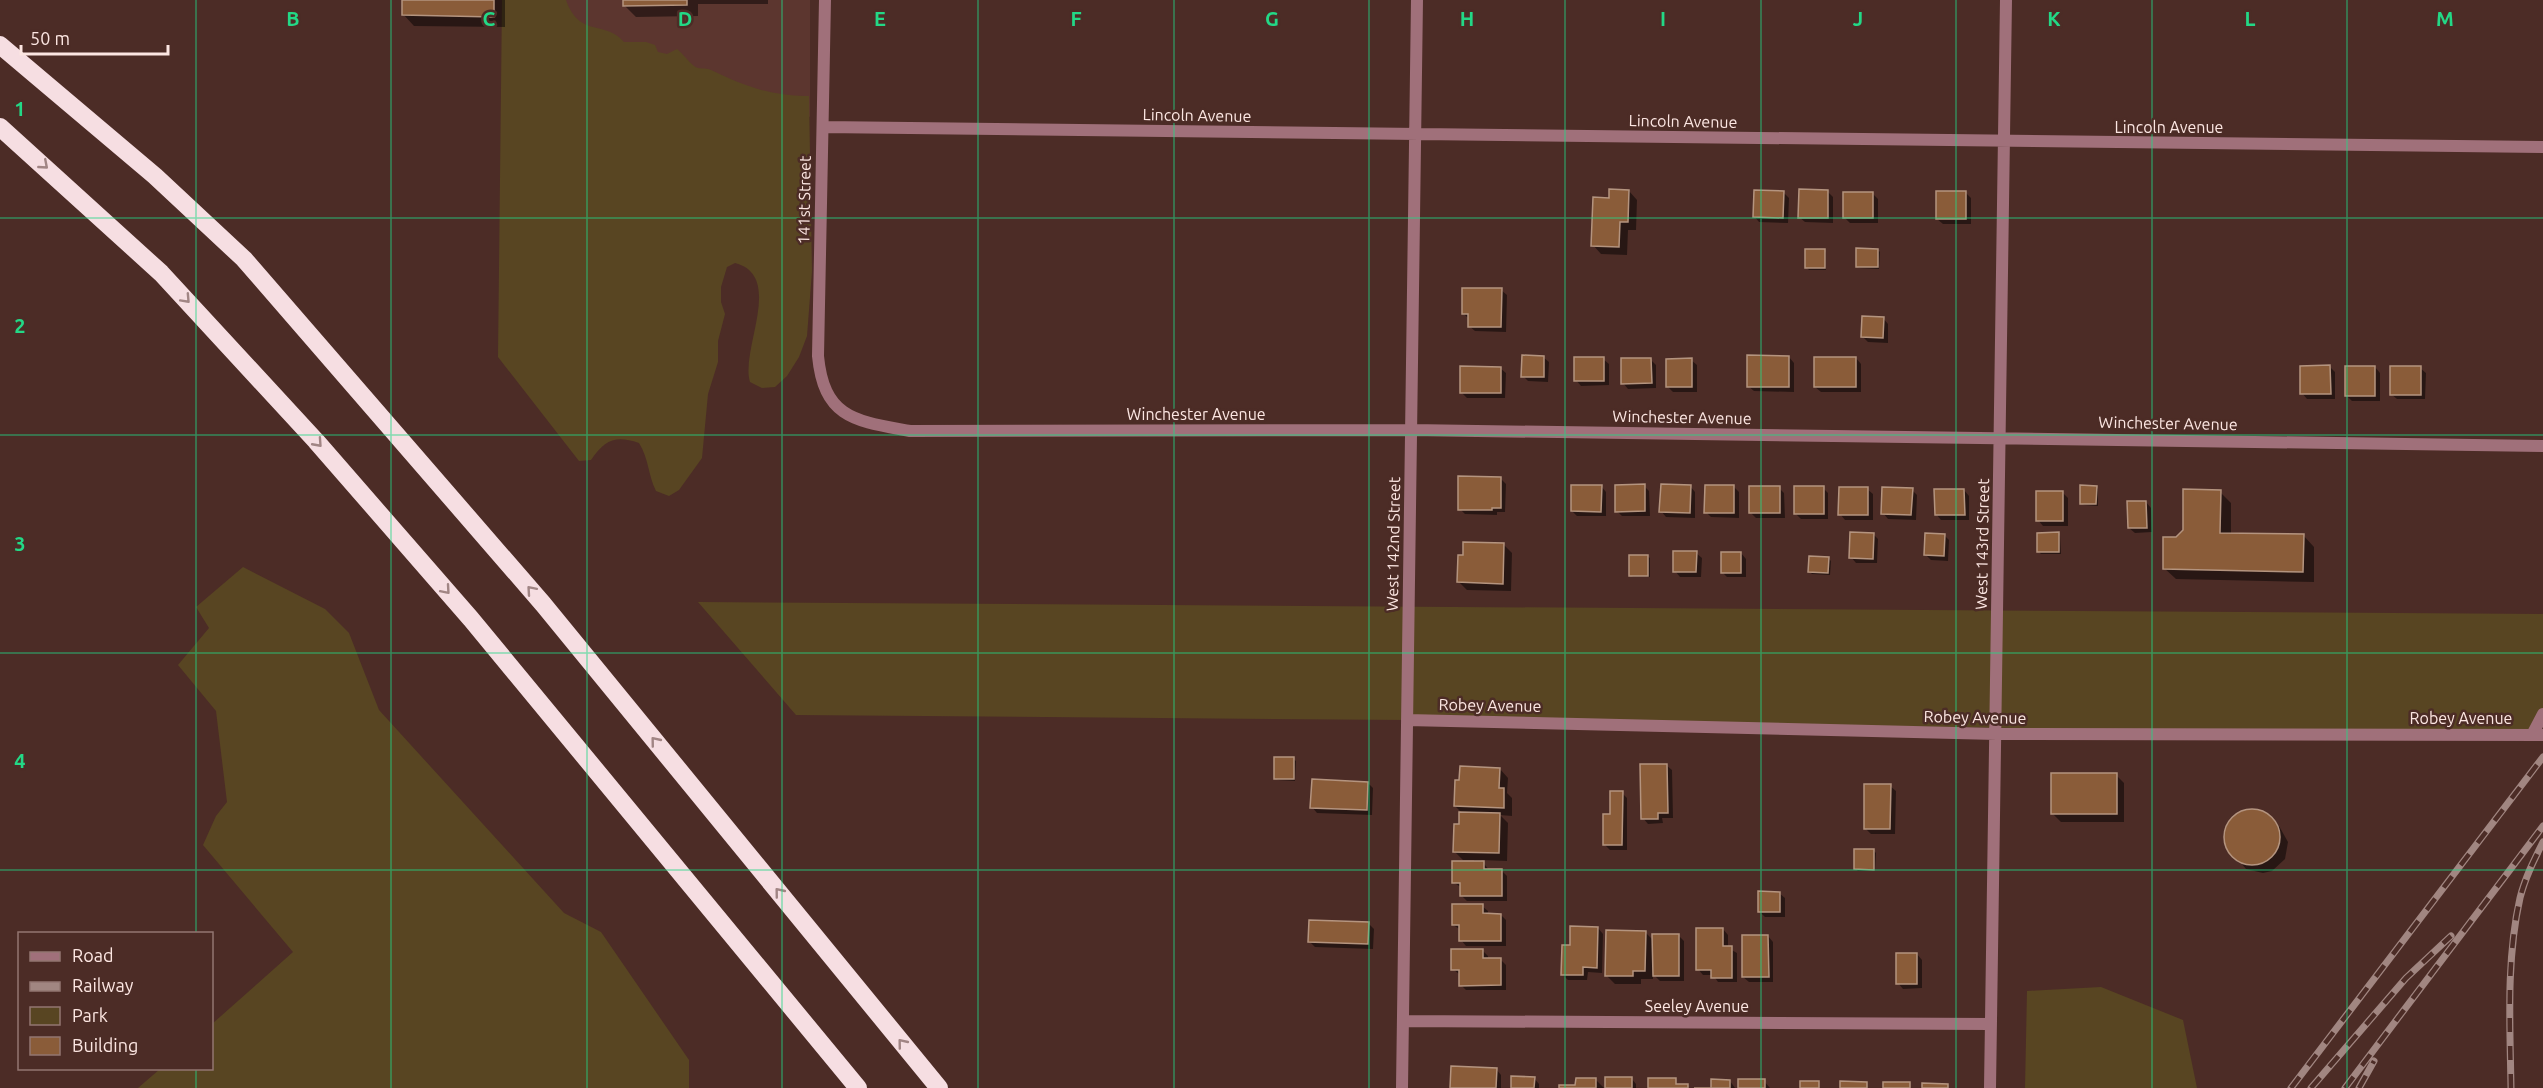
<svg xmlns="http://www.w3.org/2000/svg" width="2543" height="1088" font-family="Ubuntu,sans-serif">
	<rect width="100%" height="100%" fill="#4c2c26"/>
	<!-- built -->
	<path fill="#5c362f" d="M502,0H810V117Z"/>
	<!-- green -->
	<path fill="#584522" d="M502,0H566C579,38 606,20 624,42H646L655,45L658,52L667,54L677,49C683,54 688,61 694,66C699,70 706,67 711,70C742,85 773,97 809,96L812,271L807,336L799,357L787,376L775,387L762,388L750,382C740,349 785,276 735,263L727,267L721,287V302L725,314L718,341V362L708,394L702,458L679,490L669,496L656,491C648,475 649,459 639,443C615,435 605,440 591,460L579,461L498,357Z
		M243,567L325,609L349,633L379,710L564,913L601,932L689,1060V1088H138L160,1069L212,1068V1024L293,952L203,845L216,816L227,802L216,711L178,665L209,628L196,607Z
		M698,602L2543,614V712L2532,735L1407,720L796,715Z
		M2101,987L2183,1020L2197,1088H2025L2027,991Z"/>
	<!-- shadow -->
	<path fill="#0007" d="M403,0H505V27L414,26L403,14Z
		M624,0H768V4H698V16L636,17L624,5Z
		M1629,191L1637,200L1636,230H1628L1627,255L1601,254L1593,245L1610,199Z
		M1828,192L1833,197V223L1805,222L1799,217Z
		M1784,193L1789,198L1788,223L1759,222L1754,216Z
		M1872,193L1878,199V223H1850L1845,218Z
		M1966,193L1971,198V224H1943L1937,219Z
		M1824,250L1826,253V270H1809L1807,268Z
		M1878,250L1880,252L1879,269L1859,268L1857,266Z
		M1501,290L1507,295L1506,332L1475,331L1469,326V319L1463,313Z
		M1883,318L1888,324V343L1868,342L1863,337Z
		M1543,357L1549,362L1548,382L1528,381L1523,376Z
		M1789,357L1794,363V392L1754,391L1748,386Z
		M1856,358L1861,364V392H1821L1815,387Z
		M1603,359L1609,364V385L1581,386L1576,380Z
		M1650,359L1656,365V388L1628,389L1623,383Z
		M1691,360L1697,365V392H1673L1667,386Z
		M2330,367L2335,372V399H2307L2302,393Z
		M2375,367L2380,373V401H2352L2346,395Z
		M1500,368L1506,373L1505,398H1467L1461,392Z
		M2420,368L2426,373L2425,399H2397L2391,394Z
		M1500,478L1506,484L1505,512H1497V515L1465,514L1460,509Z
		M1601,486L1606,492V516H1577L1572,511Z
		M1644,486L1649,491L1650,516H1622L1617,511Z
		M1690,486L1695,492V518L1666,517L1661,511Z
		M1734,487L1739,492V518L1711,517L1706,512Z
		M2096,487L2098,489V506L2084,505L2082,503Z
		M1779,488L1784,493L1785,518H1756L1751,513Z
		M1823,488L1828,493V519H1801L1795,513Z
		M1867,489L1873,494V520H1845L1840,514Z
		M1912,490L1917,495L1916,520L1888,519L1883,513Z
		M1964,490L1969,496V520H1941L1936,514Z
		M2062,492L2068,498V526H2043L2038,520Z
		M2220,492L2231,503V534L2303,535L2314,547V582L2176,579L2164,568L2177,539Z
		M2146,502L2151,508L2152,532L2135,533L2129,528Z
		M1873,534L1878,539L1877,563H1856L1851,557Z
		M2058,534L2060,536L2061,554H2041L2039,552Z
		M1944,535L1949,540L1948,561L1931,560L1926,555Z
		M1504,545L1512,553L1511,591L1467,590L1458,581Z
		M1696,553L1702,558L1701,577H1680L1675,571Z
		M1741,553L1746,559V577H1727L1722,572Z
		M1647,556L1650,558V577H1633L1631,575Z
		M1828,558L1831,561L1830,575L1812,574L1809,571Z
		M1293,759L1296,761L1295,781L1278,780L1276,778Z
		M1666,765L1672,770L1673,818H1662L1663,823L1648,824L1643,818Z
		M1500,769L1508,778L1507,793L1512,798V816L1500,815L1508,823L1507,861L1481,860L1489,870H1501L1507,876V901H1467L1462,896V888L1453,882L1474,863V860H1463L1454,851L1463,814L1455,806Z
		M2116,775L2124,783V822H2061L2052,813Z
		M1368,783L1373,788L1372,815L1317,813L1312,807Z
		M1890,786L1896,791L1895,834H1871L1865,828Z
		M1622,793L1627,798V850H1610L1604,844L1611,815Z
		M2254,810L2270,817L2279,826L2288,842L2285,859L2272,871L2263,873L2246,869L2227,846V828L2237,814Z
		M1874,851L1876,853L1875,871H1858L1855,869Z
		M1779,893L1785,898V917H1765L1760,912Z
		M1482,906L1488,911V915H1501L1506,920V946H1466L1461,940V930L1453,925Z
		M1369,924L1374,929L1373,949L1315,947L1310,942Z
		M1598,928L1603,934L1602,973L1588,972L1587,980H1568L1562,974L1571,947Z
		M1723,929L1728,935V948L1737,953V982H1718L1713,975H1703L1698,969Z
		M1645,932L1654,941L1678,935L1684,941V981H1660L1653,974V979H1641V984H1615L1606,975Z
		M1768,936L1773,942V982H1749L1743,977Z
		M1482,950L1488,956V959L1501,960L1506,965V990H1466L1461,985L1460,975L1453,969Z
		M1917,954L1922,960V988L1903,989L1898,983Z
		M1496,1069L1501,1075V1088H1452Z
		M1534,1078L1539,1084V1088H1512Z
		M1631,1078L1636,1084V1088H1606Z
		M1595,1079L1604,1088H1561L1577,1087Z
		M1730,1081L1735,1088H1712Z
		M1764,1081L1770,1088H1739Z"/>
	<!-- building -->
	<path fill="#8a5c39" stroke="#b4947f" stroke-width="1.5" d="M402,0H494V17L402,15Z
		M623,0H687V5L623,6Z
		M1609,189L1629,190L1628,222H1620L1619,247L1591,246L1593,197L1609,198Z
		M1799,189L1828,190V218H1798Z
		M1754,190L1784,191L1783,218L1753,217Z
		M1936,191H1966V219H1936Z
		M1843,192H1873V218H1843Z
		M1856,248L1878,249V267H1856Z
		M1805,249H1825V268H1805Z
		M1462,288H1502L1501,327H1468V314H1462Z
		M1862,316L1884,317L1883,338L1861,337Z
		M1522,355L1544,356V377H1521Z
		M1747,355L1789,356V387H1747Z
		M1574,357H1604V381H1574Z
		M1814,357H1856V387H1814Z
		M1621,358H1651L1652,383L1621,384Z
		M1692,358V387H1666V359Z
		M2330,365L2331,394H2300V366Z
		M1460,366L1501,367V393H1460Z
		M2345,366H2375V396H2345Z
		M2390,366H2421V395H2390Z
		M1458,476L1501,477V508H1492V510H1458Z
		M1645,484V511L1615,512V485Z
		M1661,484L1691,485L1690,513L1659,512Z
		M1571,485H1602L1601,512L1571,511Z
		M1705,485H1734V513H1704Z
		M2080,485L2097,486L2096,504H2080Z
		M1749,486H1780V513H1749Z
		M1794,486H1824V514H1794Z
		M1839,487H1868V515H1838Z
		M1882,487L1913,488L1911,515L1881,514Z
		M1934,489H1964L1965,515H1935Z
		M2183,489L2221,490L2220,533L2304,534L2303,572L2163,569V537H2176L2183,530Z
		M2036,491H2063V521H2036Z
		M2127,501H2146L2147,528H2128Z
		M1850,532L1874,533L1873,559L1849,558Z
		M2059,532V552H2037V533Z
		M1925,533L1945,534L1944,556L1924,555Z
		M1463,542L1504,543L1503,584L1457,582L1458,555H1463Z
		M1673,551H1697L1696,572H1673Z
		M1721,552H1741V573H1721Z
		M1629,555H1648V576H1629Z
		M1809,556L1829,557L1828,573L1808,572Z
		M1274,757H1294V779H1274Z
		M1640,764H1667L1668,813H1658V819H1641Z
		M1460,766L1500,768L1499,788H1504V808L1454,806L1455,780H1459Z
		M2051,773H2117V814H2051Z
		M1312,779L1368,782L1367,810L1310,808Z
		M1864,784H1891L1890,829H1864Z
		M1610,791H1623L1622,845H1603V814H1610Z
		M2224 837a28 28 0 1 1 56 0a28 28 0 1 1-56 0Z
		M1459,812L1500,813L1499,853L1453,852L1454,824H1459Z
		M1854,849H1874V870L1854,869Z
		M1452,861H1484V869H1502V896H1460V883H1452Z
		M1758,891L1780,892V912H1758Z
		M1452,904H1483V913L1501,914V941H1459V925H1452Z
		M1309,920L1369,922L1368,944L1308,942Z
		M1570,926L1598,927L1597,968L1583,967V975H1561L1562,945H1570Z
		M1696,928H1723V946H1732V978H1711V970H1696Z
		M1606,930L1646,931L1645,971H1633V976H1605Z
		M1652,934H1679V976H1653Z
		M1742,935H1768L1769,977H1742Z
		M1451,949H1483V958H1501V985L1459,986V970H1451Z
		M1896,953H1917V984H1896Z
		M1451,1066L1497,1068L1496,1088H1450Z
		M1511,1076L1535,1077L1534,1088H1511Z
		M1605,1077H1632V1088H1605Z
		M1576,1078H1596V1088H1559V1085H1575Z
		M1648,1078H1676V1084H1688V1088H1648Z
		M1711,1079L1730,1080V1088H1694H1711Z
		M1738,1079H1765V1088H1738Z
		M1800,1081H1819V1088H1800Z
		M1840,1081L1867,1082V1088H1840Z
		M1883,1082H1910V1088H1883Z
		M1922,1083L1948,1084V1088H1922Z"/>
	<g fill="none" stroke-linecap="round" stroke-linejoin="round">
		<!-- street -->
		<path stroke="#a0707a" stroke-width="12" d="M825,0L818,356C824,419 856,421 910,431L1411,430L2543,446
			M823,127L2543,147
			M1407,720L1997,734L2543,735
			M2532,735L2543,714
			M1403,1021L1991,1024
			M1402,1088L1417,0
			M1990,1088L2006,0"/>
		<!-- highway -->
		<path stroke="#f6dee2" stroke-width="18" d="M0,45L155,176L244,259L543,604L939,1088
			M0,127L161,273L316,441L471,619L858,1088"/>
		<!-- rail casing -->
		<g stroke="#a18681" stroke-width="7">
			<path id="rail" d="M2291,1088L2543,757
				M2311,1088L2406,978L2451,936
				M2345,1088L2543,826
				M2359,1088L2374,1061
				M2511,1088C2510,1025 2506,960 2520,898C2525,878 2534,860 2543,842"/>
		</g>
		<!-- rail -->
		<use href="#rail" stroke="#4c2c26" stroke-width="4.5" stroke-dasharray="14" stroke-linecap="butt"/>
	</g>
	<!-- one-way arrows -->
	<defs><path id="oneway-chevron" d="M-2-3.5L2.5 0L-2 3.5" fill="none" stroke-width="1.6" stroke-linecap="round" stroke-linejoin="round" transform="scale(1.5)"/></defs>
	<g stroke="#a18584">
		<use href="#oneway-chevron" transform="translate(44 165) rotate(41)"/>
		<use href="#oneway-chevron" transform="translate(186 299) rotate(47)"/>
		<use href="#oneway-chevron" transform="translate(318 443) rotate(48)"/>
		<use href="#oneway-chevron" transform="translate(446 590) rotate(49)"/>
		<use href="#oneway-chevron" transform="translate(531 590) rotate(-131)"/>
		<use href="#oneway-chevron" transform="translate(655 741) rotate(-129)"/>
		<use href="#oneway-chevron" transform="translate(779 892) rotate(-129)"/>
		<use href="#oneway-chevron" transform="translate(902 1043) rotate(-129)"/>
	</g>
	<!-- grid -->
	<path fill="none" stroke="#23d886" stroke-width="1.5" stroke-opacity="0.55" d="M196,0V934M391,0V1088M587,0V1088M782,0V1088M978,0V1088M1174,0V1088M1369,0V1088M1565,0V1088M1761,0V1088M1956,0V1088M2152,0V1088M2347,0V1088M0,218H2543M0,435H2543M0,653H2543M0,870H2543M196,1068V1088"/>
	<g text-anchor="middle" stroke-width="5" stroke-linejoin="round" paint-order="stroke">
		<!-- street labels -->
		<g font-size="16" fill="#fce6e2" stroke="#4c2c26">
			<text transform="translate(1197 115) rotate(1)" y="6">Lincoln Avenue</text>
			<text transform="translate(1683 121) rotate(1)" y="6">Lincoln Avenue</text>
			<text x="2169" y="133">Lincoln Avenue</text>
			<text transform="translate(804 200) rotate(-89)" y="6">141st Street</text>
			<text x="1196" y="420">Winchester Avenue</text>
			<text transform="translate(1682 417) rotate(1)" y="6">Winchester Avenue</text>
			<text transform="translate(2168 423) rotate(1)" y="6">Winchester Avenue</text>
			<text transform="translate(1393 544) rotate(-89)" y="6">West 142nd Street</text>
			<text transform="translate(1982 544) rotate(-89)" y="6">West 143rd Street</text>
			<text transform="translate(1490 705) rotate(1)" y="6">Robey Avenue</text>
			<text transform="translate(1975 717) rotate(1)" y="6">Robey Avenue</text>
			<text x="2461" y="724">Robey Avenue</text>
			<text x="1697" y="1012">Seeley Avenue</text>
		</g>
	</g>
	<g font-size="20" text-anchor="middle" font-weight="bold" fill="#23d886" stroke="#4c2c26" stroke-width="5" stroke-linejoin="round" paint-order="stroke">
		<text x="293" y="26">B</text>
		<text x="489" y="26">C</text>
		<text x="685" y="26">D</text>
		<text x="880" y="26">E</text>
		<text x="1076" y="26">F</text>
		<text x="1272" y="26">G</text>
		<text x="1467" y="26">H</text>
		<text x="1663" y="26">I</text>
		<text x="1858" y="26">J</text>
		<text x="2054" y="26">K</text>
		<text x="2250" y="26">L</text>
		<text x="2445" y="26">M</text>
		<text x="20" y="116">1</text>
		<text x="20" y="333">2</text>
		<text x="20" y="551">3</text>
		<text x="20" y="768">4</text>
	</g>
	<!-- legend -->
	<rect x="18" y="932" width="195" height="138" fill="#4c2c26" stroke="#927671" stroke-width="1.5"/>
	<rect x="30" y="952" width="30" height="9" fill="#a0707a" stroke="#927671" stroke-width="1.5"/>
	<text x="72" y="962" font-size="18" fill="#fce6e2">Road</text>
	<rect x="30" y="982" width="30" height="9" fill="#a18681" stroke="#927671" stroke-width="1.5"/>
	<text x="72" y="992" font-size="18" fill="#fce6e2">Railway</text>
	<rect x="30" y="1007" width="30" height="18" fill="#584522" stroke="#927671" stroke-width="1.5"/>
	<text x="72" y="1022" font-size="18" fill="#fce6e2">Park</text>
	<rect x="30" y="1037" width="30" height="18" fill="#8a5c39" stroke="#927671" stroke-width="1.5"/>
	<text x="72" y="1052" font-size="18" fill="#fce6e2">Building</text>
	<!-- scale -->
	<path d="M21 45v9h147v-9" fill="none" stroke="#fce6e2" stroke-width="3"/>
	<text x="30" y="45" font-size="18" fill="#fce6e2" stroke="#4c2c26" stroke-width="4.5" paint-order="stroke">50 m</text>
</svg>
